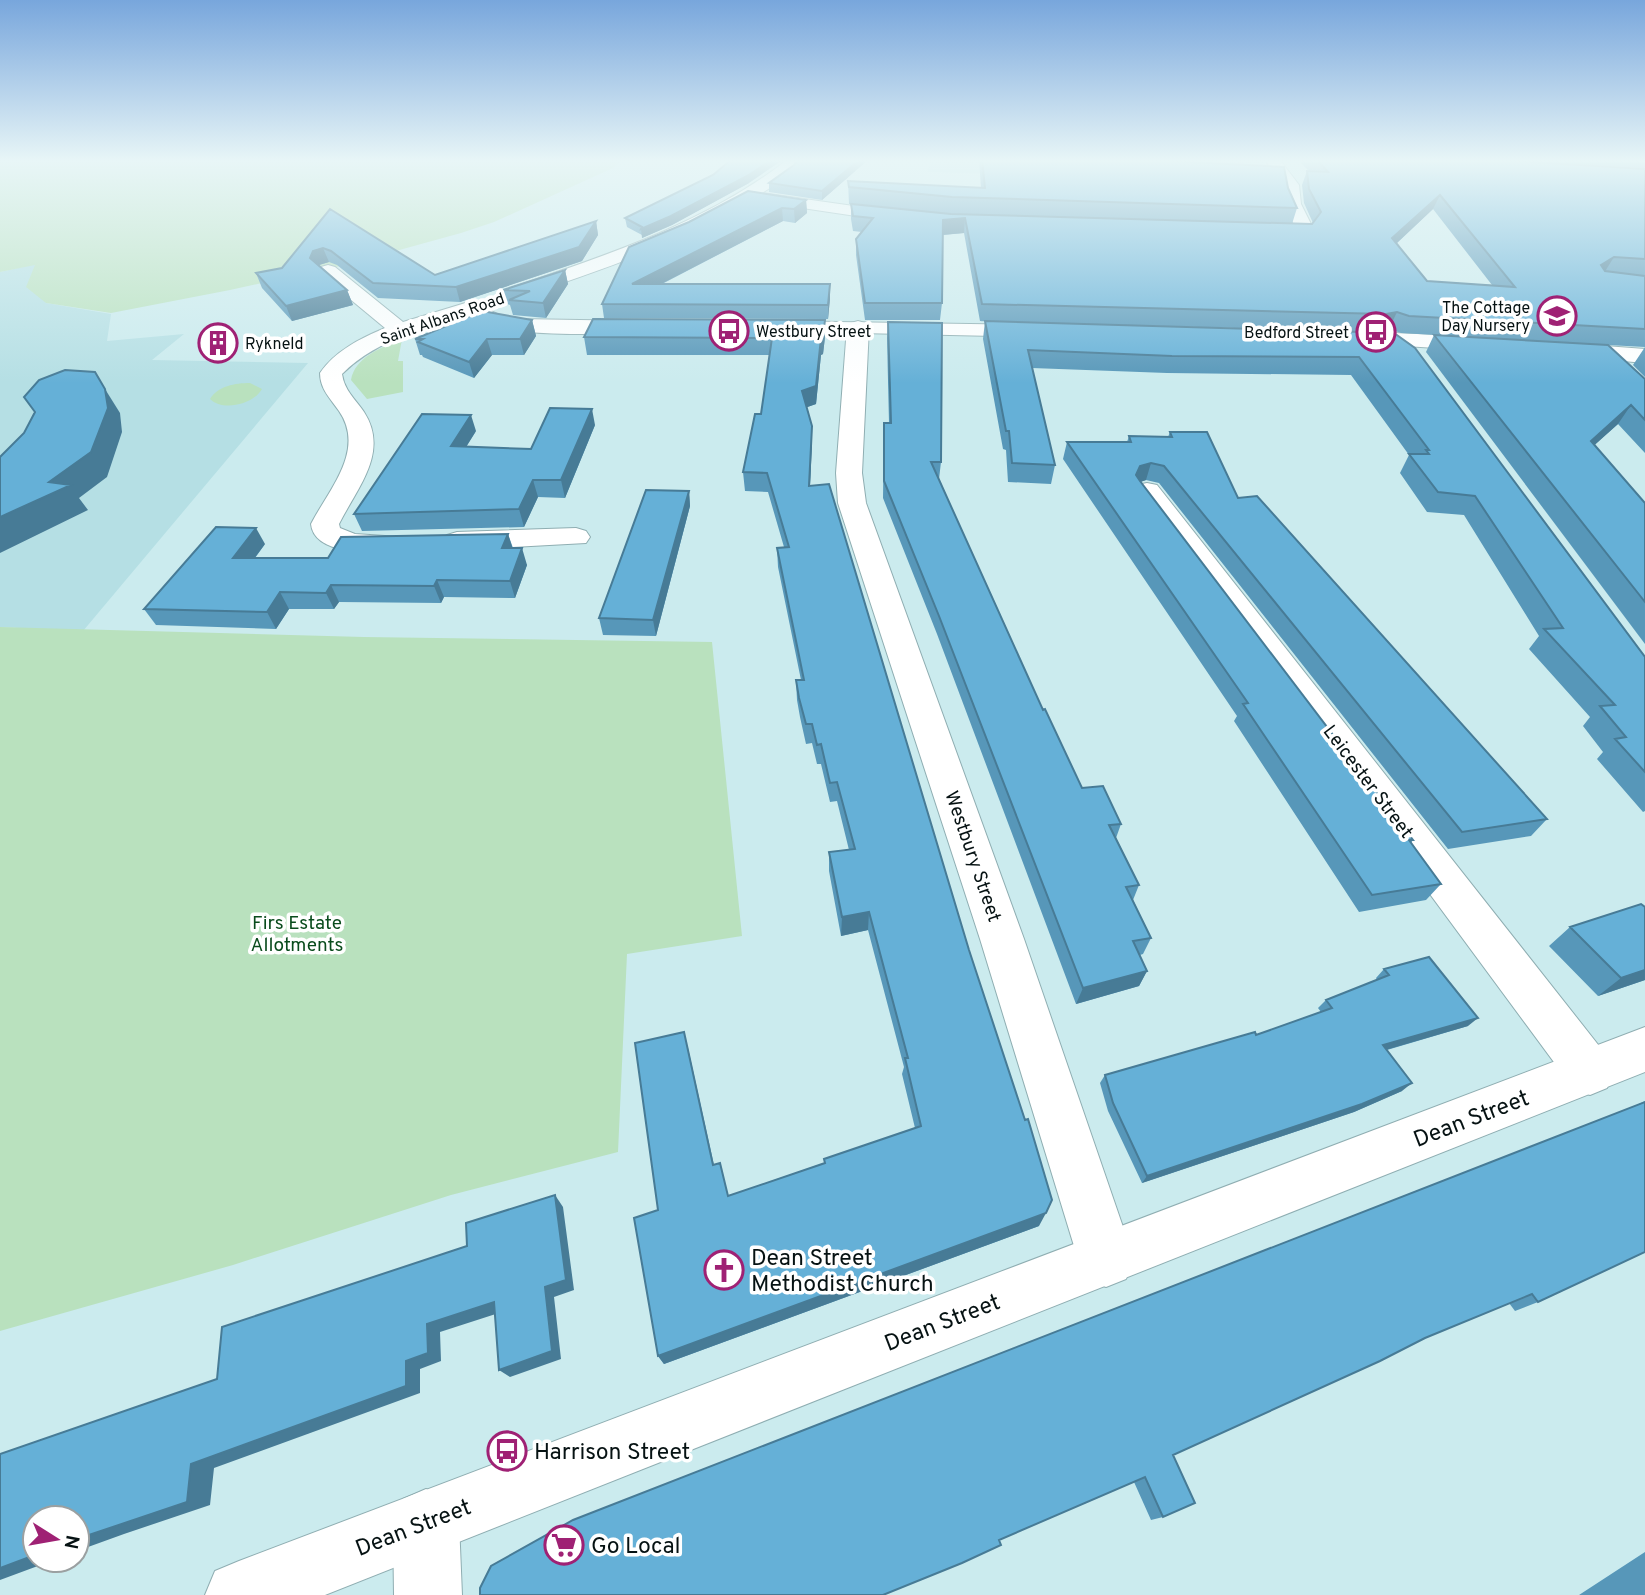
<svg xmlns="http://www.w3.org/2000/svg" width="1645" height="1595" font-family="Overpass,sans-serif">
	<rect width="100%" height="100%" fill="#cbebee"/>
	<!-- built -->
	<path fill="#b5dfe4" d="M931,160H1261L1277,181L927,172Z
		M36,264L46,303L111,314L107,341L184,334L152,360L308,363L83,631L0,627V272Z"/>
	<!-- green -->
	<path fill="#b9e1be" d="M0,160H623L613,168L494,222L461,233L345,265L230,290L111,313L46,303L26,287L35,265L0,272Z
		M402,339L398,361H403V392L367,399L351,380C355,357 382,347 402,339Z
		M250,383L262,389C254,404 223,412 210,399C218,386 235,383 250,383Z
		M0,627L364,637L712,642L742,936L627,954L618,1152L451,1195L233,1265L0,1331Z"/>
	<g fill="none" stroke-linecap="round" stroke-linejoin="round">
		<!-- street casing -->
		<g stroke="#8faeb2" stroke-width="2">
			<path id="street" d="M1265,160H1280L1299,185L1301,204L1313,228L1302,238L1260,236L1251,231L1260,226L1295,227L1285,204L1283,185Z
				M755,192L903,213L912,218L903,223L749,200L747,197L749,194Z
				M328,265L335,267L403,322L472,301L479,303L482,307L479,311C431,327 379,337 342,374C344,390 356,400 364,412C390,452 357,488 339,524L340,528L355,534L400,537L405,543L400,549C377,555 314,556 311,524C329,489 366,450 339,411C330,398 320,389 320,373C335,351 361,338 385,328L321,275L318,271L321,267Z
				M858,321L865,323L869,327L862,473L866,503L1024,939L1134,1259L1126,1279L1106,1287L1086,1279L1078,1259L980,939L838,503L836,473L847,327L851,323Z
				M1147,483L1157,485L1607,1056L1614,1072L1607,1088L1590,1095L1573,1088L1137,497L1133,491L1137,485Z
				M576,528L586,531L590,537L586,543L457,550L447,547L442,541L447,535L457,532Z
				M426,1489L449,1499L459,1522L462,1595H394L393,1522L403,1499Z"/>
		</g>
		<!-- secondary casing -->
		<g stroke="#8faeb2" stroke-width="2">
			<path id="secondary" d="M787,160H804C792,175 773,186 757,196C685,243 602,269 522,297H508L505,293L508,289C606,255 705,224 787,160Z
				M472,301L499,315L518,319L641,321L648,323L652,327L648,331L641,333C600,333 486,342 462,307L465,303Z
				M775,321L1036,325L1044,326L1047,331L1044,336L1036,337L768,331L764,327L768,323Z
				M1349,331L1484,337L1492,339L1495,344L1492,349L1484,351L1341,342L1338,337L1341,332Z
				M1565,343L1645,349V363L1557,355L1554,350L1557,345Z
				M1645,1027V1072L325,1595H205L215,1571L239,1561Z"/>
		</g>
		<!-- street -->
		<use href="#street" fill="#fff" fill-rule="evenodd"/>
		<!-- secondary -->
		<use href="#secondary" fill="#fff" fill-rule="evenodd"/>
	</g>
	<!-- wall -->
	<path fill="#5797b9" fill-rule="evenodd" d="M869,159L822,200L769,192V183L794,165Z
		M979,159H1170L1171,161L1288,188L1297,208L1292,224H1312L1313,223L1304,203L1302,185L1307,171H1309L1301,163L1302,159H1481L1645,169V347L1608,345L1645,379V453L1618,424L1594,445L1645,503V644L1426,352L1434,335L1539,341L1401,333L1389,329L1379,332L980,321L964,233L943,235L942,303L940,320H865L856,255V239L862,232L853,231L851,219V204L931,212L849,204L848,181L981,188ZM1433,209L1492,285L1427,281L1396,244Z
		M1486,159H1645V168Z
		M713,175L749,183L672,225L642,238V235L627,227L625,218Z
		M806,200L807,213L795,223L783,221L662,284L830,298L828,319L604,318L602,304L689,222Z
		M330,209L435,275L596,221L598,235L582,261L460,302L378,298L337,265L329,262L319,265L347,290L353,305L292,321L262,288L256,273L282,268Z
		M565,270L568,284L546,318L513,315L510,305L507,304L503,290Z
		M532,320L536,336L524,355H492L474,378L423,357L422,355H420L415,339Z
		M825,320V337L823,354L821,355L816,404L807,407L812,426L810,486L1039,1226L664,1364L658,1356V1210L688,1048L714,1165L728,1196L824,1163V1159L915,1128L902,1074L904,1067L868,930L841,936L829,871V852L849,850L837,801L830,802L821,764H817L812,743L806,744L800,717L797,700L796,680H801L778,567L777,548L784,547L768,492L745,491L743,472L761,414L770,355H587L584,337Z
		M985,321L1394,333L1645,657V811L1643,812L1597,759L1603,752L1583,726L1590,717L1529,649L1539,636L1464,515L1427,512L1400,473L1409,455L1351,375L1167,373L1032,368L1055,465L1051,484L1008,482L1006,450L1003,449L983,339Z
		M888,322L941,462L939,479L1043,710L1082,788L1121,824L1116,838L1139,885L1133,900L1151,938L1143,954L1140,955L1147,971L1139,986L1076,1004L937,634L883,498L884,423H889L887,338Z
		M1645,347V377L1633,365Z
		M595,425L565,498L538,497L524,527L362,531L354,514L476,431L466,447L531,449Z
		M1170,432L1238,498L1547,819L1531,836L1448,849L1159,483L1146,480L1140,482L1413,840L1411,843L1441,884L1426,900L1359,912L1234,721L1237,716L1063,459L1067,442H1127L1129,436L1168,437Z
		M689,491L690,506L656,636L603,635L599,618Z
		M508,534L513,548L527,565L515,598L444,597L441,603L339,602L334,609H289L276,629L156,625L144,609L265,544L255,558H328Z
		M1645,907V980L1598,996L1549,946L1570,927Z
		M1384,969L1468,1026L1387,1050L1402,1091L1354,1112L1142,1183L1108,1111L1100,1083L1105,1075L1256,1035L1321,1012L1318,1008L1326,1000L1377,980L1376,978Z
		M1645,1101V1252L1538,1302L1515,1311L1509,1303L1424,1338L1173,1455L1163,1517L1151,1520L1134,1482L999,1540L1576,1130L1637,1105Z
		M1645,1552V1595H1579Z"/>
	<!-- shaded-wall -->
	<path fill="#477b96" d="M772,159H784L749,183L672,225L642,238L641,229Z
		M860,159H869L822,200V191Z
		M1440,195L1433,209L1385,254L1392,238Z
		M806,200L807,213L795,223L794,209Z
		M782,208L783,221L634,298L632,284Z
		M965,218L964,233L941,235L943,220Z
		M596,221L598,235L582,261L460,302L456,287Z
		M323,248L329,262L319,265L310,258L313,251Z
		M1614,257L1604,273L1601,265Z
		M565,270L568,284L546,318L543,303Z
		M830,284V298L828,319V305Z
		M347,290L353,305L292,321L286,306Z
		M1397,312L1389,329L1379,332L1386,314Z
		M532,320L536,336L524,355L520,339Z
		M825,320V337L823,354L821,355L816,404L802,409V391L821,338Z
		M487,339L492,355L474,378L469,362Z
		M105,389L120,413L122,432L107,477L79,498L88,510L0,553V517L49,482Z
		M1631,405L1618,424L1578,460L1591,441Z
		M592,409L595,425L565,498L561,480Z
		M471,415L476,431L456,463L451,446Z
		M812,426V444L809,505V486Z
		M1151,463L1146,480L1135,484L1136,475L1140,466Z
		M533,480L538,497L524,527L519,509Z
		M689,491L690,506L656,636L653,620Z
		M256,528L265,544L242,575L233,558Z
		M508,534L513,550L502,548Z
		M522,548L527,565L515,598L510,581Z
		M437,580L444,597L441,603L434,586Z
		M331,585L339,602L334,609L326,593Z
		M280,592L289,609L276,629L267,612Z
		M869,912L868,930L841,936L842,917Z
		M1645,970V980L1598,996L1621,978Z
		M1147,971L1139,986L1076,1004L1083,988Z
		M1478,1018L1468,1026L1375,1053L1383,1045Z
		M1412,1083L1402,1091L1354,1112L1142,1183L1147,1176Z
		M555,1195L563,1207L574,1290L554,1297L561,1359L510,1377L499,1370L545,1287Z
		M1046,1213L1039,1226L664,1364L658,1356Z
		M494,1302L505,1311L440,1332L441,1361L420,1369V1393L214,1468L210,1505L124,1534L77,1551V1539L191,1464L406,1361L427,1324Z
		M35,1555V1560H54L0,1580V1568Z"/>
	<!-- building -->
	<path fill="#65b0d7" stroke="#477b96" stroke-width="2" fill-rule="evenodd" d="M732,159H772L749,175L671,216L641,229L642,227L625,218L713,175Z
		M799,159H860L822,191L769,183L794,165Z
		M982,159H1170L1171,161L1284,167L1288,188L1297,208L952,197L849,187L848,181L985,188Z
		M1316,159H1481L1645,169V259L1614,257L1601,265L1605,271L1645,276V329L1409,316L1397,312L1386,314L982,304L965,218L943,220L942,303H865L856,239L873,218L853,216L851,204L951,214L1312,224L1321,212L1309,189L1307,171L1328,172ZM1440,195L1515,287L1427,281L1392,238Z
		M748,191L806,200L794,209L782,208L632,284H830L828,305L602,304L629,247L689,222Z
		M330,209L435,275L596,221L579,247L456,287L373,283L331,251L323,248L313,251L310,258L347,290L286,306L256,273L282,268Z
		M565,270L543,303L509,300L530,291L503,290Z
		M482,311L532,320L520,339H487L469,362L418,342L423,339H415Z
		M593,319L825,320L823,336L821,338L816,386L802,391L812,426L809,486L829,484L969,950L1025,1120L1028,1119L1052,1200L1046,1213L658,1356L634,1218L658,1210L635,1043L684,1032L713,1165L720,1163L728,1196L825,1163L824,1159L921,1126L905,1058H908L869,912L842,917L829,852L855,849L837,782L830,783L821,744L817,745L812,724H806L799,698L796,680H804L777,548L789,547L767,473L743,472L755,414H761L772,338L584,337Z
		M985,321L1394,333L1415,348L1645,657V772L1615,739L1626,737L1600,706L1615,705L1544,629L1563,628L1475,496L1438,492L1409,454H1429L1426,450H1429L1359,357L1172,356L1028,350L1055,465L1012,463L1009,431H1006Z
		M888,322L942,323L941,462H931L1043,710L1045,709L1082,788L1103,786L1121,824L1109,825L1139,885L1126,887L1151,938L1133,941L1147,971L1083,988L939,616L884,481V423H891Z
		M1434,335L1608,345L1645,379V420L1631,405L1591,441L1645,503V602Z
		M65,370L95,372L105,389L108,408L91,452L49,482L71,485L0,517V457L24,433L35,412L24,397L39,380Z
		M550,408L592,409L561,480H533L519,509L354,514L422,414L471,415L451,446L531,449Z
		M1170,432H1207L1238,498L1257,496L1547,819L1462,832L1164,466L1151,463L1140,466L1136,475L1140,481L1413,840H1409L1441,884L1372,895L1243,704L1248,703L1067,442H1131L1129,436L1172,437Z
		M646,490L689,491L653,620L599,618Z
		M216,527L256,528L233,558H328L341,537L508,534L502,548H522L510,581L437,580L434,586L331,585L326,593L280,592L267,612L144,609Z
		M1641,904L1645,907V970L1621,978L1570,927Z
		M1429,957L1478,1018L1383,1045L1412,1083L1362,1104L1147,1176L1113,1103L1105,1075L1255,1032L1256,1035L1332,1008L1326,1000L1389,975L1384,969Z
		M1645,1102V1252L1538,1302L1532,1294L1425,1338L1380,1361L1173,1455L1195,1503L1163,1517L1145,1477L999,1540L1001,1545L962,1563L883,1595H480V1588L491,1566L573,1520Z
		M555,1195L566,1280L545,1287L552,1351L499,1370L494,1302L427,1324L428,1353L406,1361V1386L191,1464L187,1502L77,1539V1518H35V1555L0,1568V1454L217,1379L222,1327L467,1246L466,1223Z"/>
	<!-- sky -->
	<linearGradient id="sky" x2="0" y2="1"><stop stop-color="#78a6dc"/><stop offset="0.42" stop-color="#e8f6f7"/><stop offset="1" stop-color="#e8f6f7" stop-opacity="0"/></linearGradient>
	<rect width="1645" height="383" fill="url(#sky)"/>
	<!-- icons -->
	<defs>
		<g id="school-ring" transform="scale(2.0125)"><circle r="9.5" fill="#fff" stroke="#9f2174" stroke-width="1.5"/><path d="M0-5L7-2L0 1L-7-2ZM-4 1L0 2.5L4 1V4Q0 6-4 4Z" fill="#9f2174"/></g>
		<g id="bus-ring" transform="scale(2.0125)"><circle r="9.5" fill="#fff" stroke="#9f2174" stroke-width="1.5"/><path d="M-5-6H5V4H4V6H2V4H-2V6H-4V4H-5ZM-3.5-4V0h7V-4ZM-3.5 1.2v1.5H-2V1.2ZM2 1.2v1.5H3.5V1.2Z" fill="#9f2174"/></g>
		<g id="building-ring" transform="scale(2.0125)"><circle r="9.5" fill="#fff" stroke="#9f2174" stroke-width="1.5"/><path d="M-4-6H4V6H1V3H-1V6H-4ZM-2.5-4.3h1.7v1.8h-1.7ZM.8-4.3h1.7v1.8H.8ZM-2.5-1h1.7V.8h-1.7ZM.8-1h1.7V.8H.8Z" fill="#9f2174"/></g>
		<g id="church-ring" transform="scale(2.0125)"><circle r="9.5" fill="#fff" stroke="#9f2174" stroke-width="1.5"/><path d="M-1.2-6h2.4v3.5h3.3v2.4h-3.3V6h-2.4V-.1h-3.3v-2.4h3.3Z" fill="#9f2174"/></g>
		<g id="supermarket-ring" transform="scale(2.0125)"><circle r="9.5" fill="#fff" stroke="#9f2174" stroke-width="1.5"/><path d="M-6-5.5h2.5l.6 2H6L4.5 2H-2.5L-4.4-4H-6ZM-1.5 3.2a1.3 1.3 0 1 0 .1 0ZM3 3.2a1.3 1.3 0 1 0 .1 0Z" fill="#9f2174"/></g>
	</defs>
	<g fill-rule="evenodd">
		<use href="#school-ring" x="1557" y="316"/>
		<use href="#bus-ring" x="729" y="331"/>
		<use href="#bus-ring" x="1376" y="332"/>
		<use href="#building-ring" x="218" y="343"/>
		<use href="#church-ring" x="724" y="1270"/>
		<use href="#bus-ring" x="507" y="1451"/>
		<use href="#supermarket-ring" x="564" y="1545"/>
	</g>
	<g text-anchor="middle" stroke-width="7" stroke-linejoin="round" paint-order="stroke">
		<!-- far-poi labels -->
		<g font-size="16" fill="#061213" stroke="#fff" text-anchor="end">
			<text x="1530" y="313">The Cottage<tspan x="1530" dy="18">Day Nursery</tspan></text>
			<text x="756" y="337" text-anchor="start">Westbury Street</text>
			<text x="1349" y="338">Bedford Street</text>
			<text x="245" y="349" text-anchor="start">Rykneld</text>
		</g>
		<!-- far-street labels -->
		<g font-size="16" fill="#061213" stroke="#fff">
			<text transform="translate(442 318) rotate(-19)" y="6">Saint Albans Road</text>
		</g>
		<!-- street labels -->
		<g font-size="19" fill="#061213" stroke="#fff">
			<text transform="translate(1369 781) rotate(53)" y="7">Leicester Street</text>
			<text transform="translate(974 856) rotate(71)" y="7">Westbury Street</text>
		</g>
		<!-- park labels -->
		<g font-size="19" fill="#0a4c1d" stroke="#fff">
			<text x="297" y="929">Firs Estate<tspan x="297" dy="22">Allotments</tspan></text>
		</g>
		<!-- near-street labels -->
		<g font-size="23" fill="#061213" stroke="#fff">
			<text transform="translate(1471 1118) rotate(-21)" y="8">Dean Street</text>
			<text transform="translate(942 1322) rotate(-21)" y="8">Dean Street</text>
			<text transform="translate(413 1527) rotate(-21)" y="8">Dean Street</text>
		</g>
		<!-- near-poi labels -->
		<g font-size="23" fill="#061213" stroke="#fff" text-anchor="start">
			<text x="751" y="1265">Dean Street<tspan x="751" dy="26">Methodist Church</tspan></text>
			<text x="534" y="1459">Harrison Street</text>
			<text x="591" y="1553">Go Local</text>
		</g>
	</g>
	<!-- north arrow -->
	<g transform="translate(56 1539) rotate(101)"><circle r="33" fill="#ffffff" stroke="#9ba0a1" stroke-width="2"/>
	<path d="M0-5L12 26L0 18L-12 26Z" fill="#9f2174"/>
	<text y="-10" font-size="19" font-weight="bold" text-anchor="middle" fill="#061213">N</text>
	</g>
</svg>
